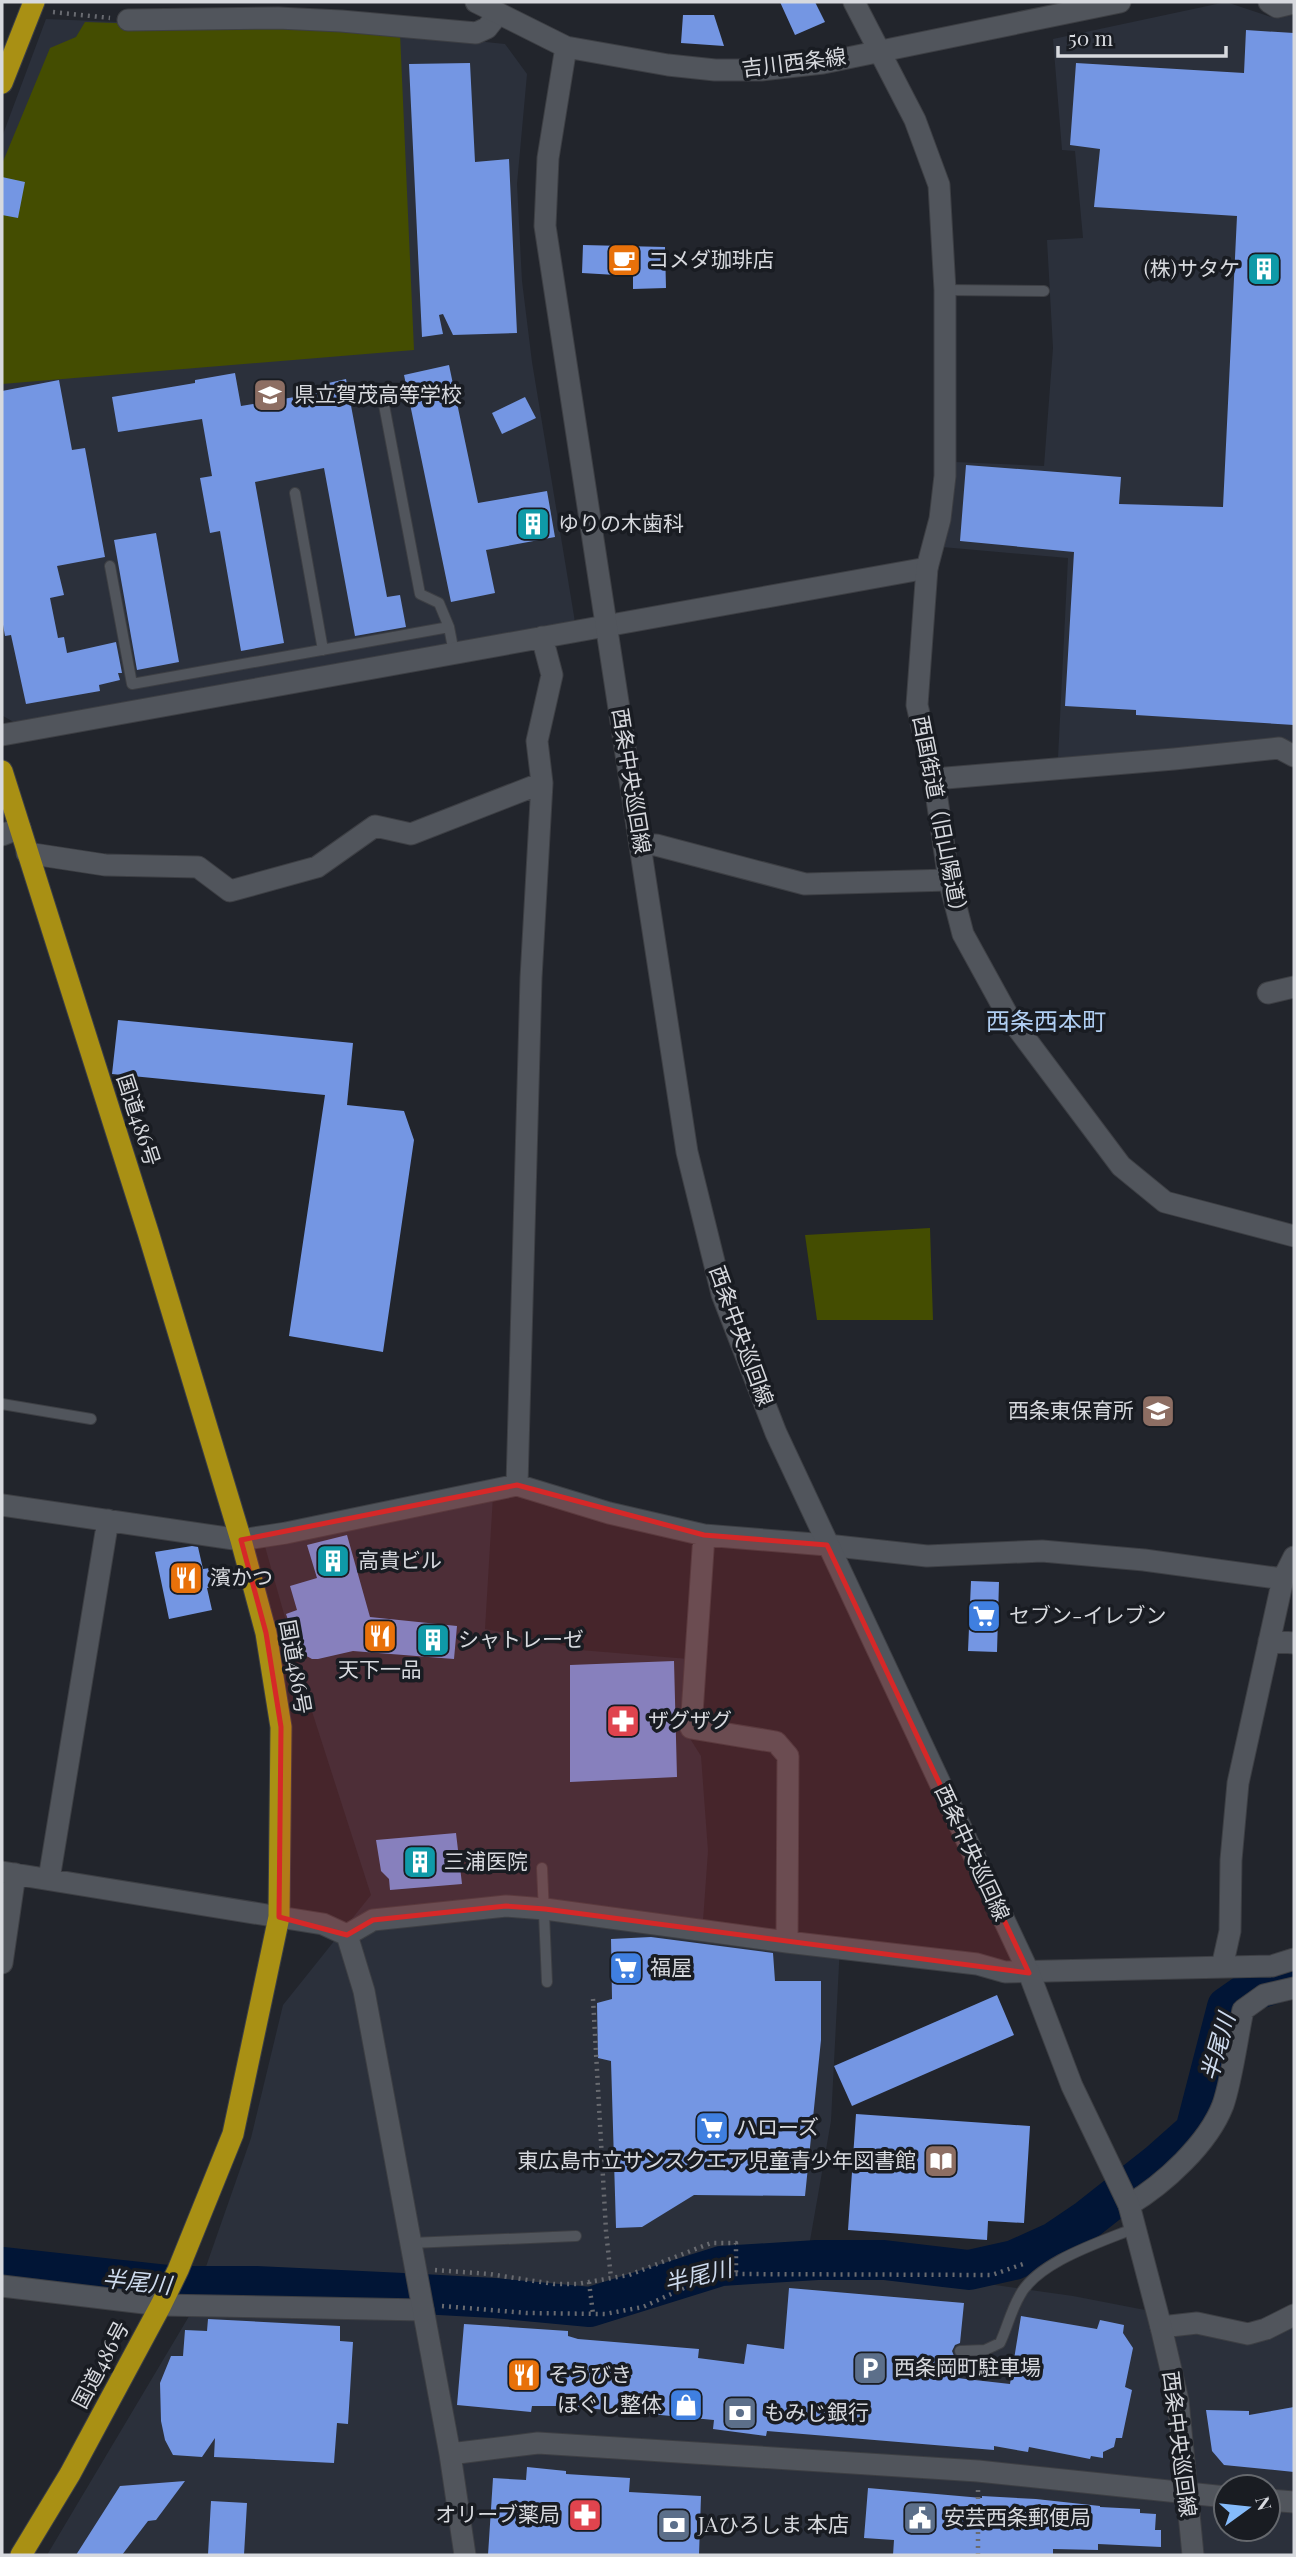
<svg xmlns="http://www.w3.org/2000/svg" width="1296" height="2557" font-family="'Playfair Display','Noto Sans JP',serif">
	<rect width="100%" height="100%" fill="#22252c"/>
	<!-- built -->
	<path fill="#2b303b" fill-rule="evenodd" d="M1226,2L1271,17L1294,13V742L1058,758L1068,558L942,547L955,462L1044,466L1053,348L1047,240L1083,238L1075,151L1062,150L1053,39Z
		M46,19L409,34L505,44L527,74L517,184L522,281L532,362L575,622L19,725L3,716L2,137Z
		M493,1496L485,1629L543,1640L580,1650L689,1659V1737L701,1756L708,1851L703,1921L840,1945L831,2121L805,2269L903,2272L1073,2296L1145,2310L1245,2335L1294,2315V2555H47L188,2318L251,2138L283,2005L371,1895L308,1699L264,1543ZM1226,2487H1268V2529H1226Z"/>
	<!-- green -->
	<path fill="#444d01" d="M85,22L400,33L414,350L2,384V164L50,48L76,37Z
		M930,1228L933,1320H817L805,1235Z"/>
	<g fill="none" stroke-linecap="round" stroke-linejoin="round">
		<!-- river -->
		<path stroke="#011536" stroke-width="40" d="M2,2267L176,2286H256L403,2293L494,2298L590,2307L721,2266L817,2260H884L969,2270L1014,2260L1054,2242L1088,2219L1159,2163L1195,2131L1227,2007L1247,1993L1294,1977"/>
	</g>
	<!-- building -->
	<path fill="#7496e3" d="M780,2H815L825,22L795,35Z
		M683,15H714L724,46L681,43Z
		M1246,30L1294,33V725L1136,715V710L1065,706L1074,552L960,541L966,465L1121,477L1119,504L1223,507L1237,216L1094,207L1100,149L1070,145L1076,63L1244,73Z
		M470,63L475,162L509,159L517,333L453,335L443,314L439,315L443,334L422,337L409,64Z
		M2,177L25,182L18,218L2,215Z
		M583,245L665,247L666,288L633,289V276L582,273Z
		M449,365L478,503L547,491L555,537L486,550L495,593L451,602L404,375Z
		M235,373L241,406L325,392L324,384L346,379L387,597L400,595L406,627L355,636L324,468L255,482L284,643L241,651L220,531L210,533L200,478L212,476L202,419L118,432L112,397L195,383V380Z
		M59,380L72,450L85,448L105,557L57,566L64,595L50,598L58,638L64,637L67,653L116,642L122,673H118L120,680L99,685L100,691L26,704L11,635L5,636L2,619V391Z
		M525,397L536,418L502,434L492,413Z
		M156,533L179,662L137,670L114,540Z
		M118,1020L353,1043L347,1105L404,1111L414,1140L383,1352L289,1336L325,1095L112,1074Z
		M347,1535L370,1617L457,1626L454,1659L353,1651L318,1659H312L299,1652L286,1614L297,1610L290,1586L317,1578L307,1545Z
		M192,1546L198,1547L203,1569L210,1568L214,1587L207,1588L212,1610L169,1619L155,1552Z
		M971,1581L999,1582L997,1652L968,1651Z
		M674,1661L677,1777L570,1782V1665Z
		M456,1833L462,1884L390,1890L389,1879L381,1871L376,1840Z
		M651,1937L773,1953L775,1981H821V2040L805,2196L694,2195L642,2227L616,2228L611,2061L598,2058L597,2003L612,1999L611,1939Z
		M997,1995L1014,2035L852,2106L834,2066Z
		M856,2114L1030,2126L1024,2223L988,2221L987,2240L848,2230Z
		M789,2288L964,2303L960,2343L955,2345L952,2351L954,2356L959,2359L957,2378L1010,2384L1021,2316L1097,2329L1100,2320L1124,2325L1123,2333L1133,2348L1125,2387L1132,2390L1122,2438H1116L1114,2447L1103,2452V2458L1091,2456L1090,2459L1029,2447L1028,2452L994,2446V2450L767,2431L766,2436L713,2429L714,2420L564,2406H532L531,2412L457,2405L464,2324L568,2331V2336L578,2339L699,2349L698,2358L744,2364L747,2344L784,2349Z
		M208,2319L340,2326V2341L353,2342L348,2424L337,2423L334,2463L214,2457L215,2438L202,2457L173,2455L165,2440L161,2421L160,2383L171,2356H183L185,2330L207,2331Z
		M1294,2407V2472L1224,2465L1212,2451L1206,2410L1249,2411V2415Z
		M527,2467L566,2471V2474L630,2478L629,2492L701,2496L699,2555H488L493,2478L526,2480Z
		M185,2481L156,2520L148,2521L122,2555H76L120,2486Z
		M868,2488L982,2498V2496L1036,2499L1100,2506V2507L1140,2509V2513L1156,2514L1155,2530H1161V2547L1098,2544V2550L1053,2549V2555H893L894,2540L864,2538Z
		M211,2501L247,2503L244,2555H208Z"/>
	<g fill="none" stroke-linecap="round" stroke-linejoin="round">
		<!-- lane casing -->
		<g stroke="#3d3f44" stroke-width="12">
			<path id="lane" d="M945,290L1044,291
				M384,405L420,594L439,603L449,627
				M295,493L323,650
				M110,566L132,684L449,627L454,653
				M2,1404L91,1419
				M542,1868L547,1982
				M411,2243L576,2236
				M960,2351L985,2350L1000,2343C1007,2328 1011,2311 1019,2297C1036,2262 1101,2242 1135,2228"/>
		</g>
		<!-- street casing -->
		<g stroke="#3d3f44" stroke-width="23">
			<path id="street" d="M1269,2L1277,7L1294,3
				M128,20L278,18L341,21L476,33L487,28L498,14
				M542,637L552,675L537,741L542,783L531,978L517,1485L609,1513L704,1535L827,1545L927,1556L1042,1551L1144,1560L1283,1579
				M2,735L927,568
				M934,779L1174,759L1279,748L1294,756
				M2,835L20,828
				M642,845H656L805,884L949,880
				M27,853L105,865L198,867L230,891L317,867L375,826L411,834L542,783
				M1268,993L1294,987
				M2,1505L241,1540L286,1533L517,1485
				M704,1535L691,1728L776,1742L788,1756L787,1942
				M1269,1641L1294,1643
				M2,1872L279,1917
				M49,1879L108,1520
				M347,1935L373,1920L506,1906L545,1909L787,1942L977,1964L1005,1972L1272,1966L1294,1959
				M2,1963L15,1874
				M1222,1967L1230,1931L1231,1860L1238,1783L1283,1579L1294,1557
				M1129,2205C1164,2184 1208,2144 1223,2105C1232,2079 1237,2038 1243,2010L1264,1995L1294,1988
				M2,2286L161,2305L423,2310
				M1161,2327L1197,2323L1248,2334L1266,2329L1294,2315"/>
		</g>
		<!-- secondary casing -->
		<g stroke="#3d3f44" stroke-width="23">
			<path id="secondary" d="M476,2L566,47L668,65L715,70H761L823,63L1120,2
				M854,2L915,120L939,185L945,290V476L940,519L927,568L917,705L934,779L949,880L963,934L1007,1014L1121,1166L1165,1202L1294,1236
				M566,47L548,158L545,226L687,1152L722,1294L776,1433L1029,1973L1072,2086L1129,2205L1161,2327L1178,2400L1193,2555
				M279,1917L323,1924L347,1935L364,1991L450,2454L465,2555
				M450,2454L538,2443L978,2471L1226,2497
				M1268,2500L1294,2502"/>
		</g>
		<!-- highway casing -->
		<g stroke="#3d3f44" stroke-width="23">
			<path id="highway" d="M2,83L34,2
				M2,771L148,1232L241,1540L266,1633L281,1727L279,1917L233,2134L178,2270L161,2305L70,2474L21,2555"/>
		</g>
		<!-- path -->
		<path stroke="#686a70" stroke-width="4.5" stroke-dasharray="2 5" stroke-linecap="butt" d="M53,12L110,18
			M593,1999L606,2231L611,2278
			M435,2270L489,2274L554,2284H577L629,2275L711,2243H736V2273
			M589,2282L593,2314
			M442,2306L527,2313L605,2314L643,2307L697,2282L728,2274L992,2275L1026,2263
			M978,2555V2490"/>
		<!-- lane -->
		<use href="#lane" stroke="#51555c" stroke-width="10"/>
		<!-- street -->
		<use href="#street" stroke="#51555c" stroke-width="21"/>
		<!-- secondary -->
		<use href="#secondary" stroke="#51555c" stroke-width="21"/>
		<!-- highway -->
		<use href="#highway" stroke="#a99014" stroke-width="21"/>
	</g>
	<!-- marked area -->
	<path fill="#d62828" fill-opacity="0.2" stroke="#d62828" stroke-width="5" stroke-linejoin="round" d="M517,1485L704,1535L827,1545L1029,1973L545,1909L506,1906L373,1920L347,1935L279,1917L281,1727L266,1633L241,1540Z"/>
	<!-- icons -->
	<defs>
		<g id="cafe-square" transform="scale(1.75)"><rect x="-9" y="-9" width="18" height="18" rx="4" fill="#e8710a" stroke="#191c22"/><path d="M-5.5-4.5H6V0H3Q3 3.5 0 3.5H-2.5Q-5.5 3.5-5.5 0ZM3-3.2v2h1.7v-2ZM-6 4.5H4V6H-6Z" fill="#fff"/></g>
		<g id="building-square" transform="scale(1.75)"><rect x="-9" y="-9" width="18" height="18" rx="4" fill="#0f9aa8" stroke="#191c22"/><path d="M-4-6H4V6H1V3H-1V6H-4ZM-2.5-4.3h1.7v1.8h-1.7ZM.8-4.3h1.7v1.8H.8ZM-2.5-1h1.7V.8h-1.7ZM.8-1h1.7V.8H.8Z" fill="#fff"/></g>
		<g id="school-square" transform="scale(1.75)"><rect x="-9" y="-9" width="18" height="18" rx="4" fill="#8d6e63" stroke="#191c22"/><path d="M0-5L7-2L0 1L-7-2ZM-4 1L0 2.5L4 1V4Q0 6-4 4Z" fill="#fff"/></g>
		<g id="restaurant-square" transform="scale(1.75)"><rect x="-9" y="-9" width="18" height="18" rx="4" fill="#e8710a" stroke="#191c22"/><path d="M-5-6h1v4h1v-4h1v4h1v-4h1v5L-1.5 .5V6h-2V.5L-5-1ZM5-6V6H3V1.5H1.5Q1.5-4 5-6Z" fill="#fff"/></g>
		<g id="supermarket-square" transform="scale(1.75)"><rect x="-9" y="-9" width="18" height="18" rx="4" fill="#3f7fe0" stroke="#191c22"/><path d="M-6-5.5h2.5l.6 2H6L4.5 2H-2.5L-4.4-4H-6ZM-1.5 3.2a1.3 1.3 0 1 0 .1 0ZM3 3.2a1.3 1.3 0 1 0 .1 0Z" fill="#fff"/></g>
		<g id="pharmacy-square" transform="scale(1.75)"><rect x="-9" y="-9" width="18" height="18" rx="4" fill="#e0444e" stroke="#191c22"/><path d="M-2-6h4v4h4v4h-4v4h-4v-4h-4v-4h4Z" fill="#fff"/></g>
		<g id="library-square" transform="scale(1.75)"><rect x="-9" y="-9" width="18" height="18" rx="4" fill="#8d6e63" stroke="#191c22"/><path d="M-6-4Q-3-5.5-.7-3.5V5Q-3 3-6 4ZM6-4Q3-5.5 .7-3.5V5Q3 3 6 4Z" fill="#fff"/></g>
		<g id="parking-square" transform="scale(1.75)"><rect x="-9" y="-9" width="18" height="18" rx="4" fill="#5c6f8a" stroke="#191c22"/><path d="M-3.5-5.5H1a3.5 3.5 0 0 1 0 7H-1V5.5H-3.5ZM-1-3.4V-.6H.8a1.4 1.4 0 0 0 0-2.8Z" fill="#fff"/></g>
		<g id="shop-square" transform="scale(1.75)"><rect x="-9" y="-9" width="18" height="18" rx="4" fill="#3f7fe0" stroke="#191c22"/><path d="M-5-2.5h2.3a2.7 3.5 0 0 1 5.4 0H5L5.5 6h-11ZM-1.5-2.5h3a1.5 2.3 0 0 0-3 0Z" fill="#fff"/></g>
		<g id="bank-square" transform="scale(1.75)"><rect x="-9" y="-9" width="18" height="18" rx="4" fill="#5c6f8a" stroke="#191c22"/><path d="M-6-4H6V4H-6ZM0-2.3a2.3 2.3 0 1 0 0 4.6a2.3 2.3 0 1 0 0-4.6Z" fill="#fff"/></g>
		<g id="civic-square" transform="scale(1.75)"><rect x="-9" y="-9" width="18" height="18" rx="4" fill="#5c6f8a" stroke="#191c22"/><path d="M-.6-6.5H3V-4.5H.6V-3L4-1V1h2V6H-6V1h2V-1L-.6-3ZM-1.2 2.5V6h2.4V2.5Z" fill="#fff"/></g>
	</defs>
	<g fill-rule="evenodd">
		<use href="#cafe-square" x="624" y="260"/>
		<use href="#building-square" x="1264" y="269"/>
		<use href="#school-square" x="270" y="395"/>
		<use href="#building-square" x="533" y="524"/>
		<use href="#school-square" x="1158" y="1411"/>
		<use href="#building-square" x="333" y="1561"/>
		<use href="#restaurant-square" x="186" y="1578"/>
		<use href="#supermarket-square" x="984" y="1616"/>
		<use href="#restaurant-square" x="380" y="1636"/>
		<use href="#building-square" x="433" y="1640"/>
		<use href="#pharmacy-square" x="623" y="1721"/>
		<use href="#building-square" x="420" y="1862"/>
		<use href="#supermarket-square" x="626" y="1968"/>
		<use href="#supermarket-square" x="712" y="2128"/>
		<use href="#library-square" x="941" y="2161"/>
		<use href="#parking-square" x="870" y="2368"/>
		<use href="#restaurant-square" x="524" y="2375"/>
		<use href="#shop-square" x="686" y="2405"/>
		<use href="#bank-square" x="740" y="2413"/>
		<use href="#pharmacy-square" x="585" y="2515"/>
		<use href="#civic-square" x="920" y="2518"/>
		<use href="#bank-square" x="674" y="2525"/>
	</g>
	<g text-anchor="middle" stroke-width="7" stroke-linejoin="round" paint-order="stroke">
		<!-- street labels -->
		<g font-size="21" fill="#d7d9de" stroke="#191c22">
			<text transform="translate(794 63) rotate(-7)" y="7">吉川西条線</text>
			<text transform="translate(631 781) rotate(81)" y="7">西条中央巡回線</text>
			<text transform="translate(940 819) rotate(79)" y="7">西国街道（旧山陽道）</text>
			<text transform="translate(138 1120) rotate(72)" y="7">国道486号</text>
			<text transform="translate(741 1336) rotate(70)" y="7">西条中央巡回線</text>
			<text transform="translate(295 1667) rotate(80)" y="7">国道486号</text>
			<text transform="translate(972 1853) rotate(65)" y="7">西条中央巡回線</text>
			<text transform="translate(101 2365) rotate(-62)" y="7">国道486号</text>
			<text transform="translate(1179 2444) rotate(83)" y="7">西条中央巡回線</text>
		</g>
		<!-- poi labels -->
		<g font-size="21" fill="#d7d9de" stroke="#191c22" text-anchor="start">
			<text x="648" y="267">コメダ珈琲店</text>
			<text x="1240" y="276" text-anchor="end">(株)サタケ</text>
			<text x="294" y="402">県立賀茂高等学校</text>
			<text x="558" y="531">ゆりの木歯科</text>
			<text x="1134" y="1418" text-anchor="end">西条東保育所</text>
			<text x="358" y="1568">高貴ビル</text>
			<text x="210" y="1585">濱かつ</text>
			<text x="1009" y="1623">セブン-イレブン</text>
			<text x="458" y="1647">シャトレーゼ</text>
			<text x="380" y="1677" text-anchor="middle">天下一品</text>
			<text x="648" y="1728">ザグザグ</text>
			<text x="444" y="1869">三浦医院</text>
			<text x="650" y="1975">福屋</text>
			<text x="736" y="2135">ハローズ</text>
			<text x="916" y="2168" text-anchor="end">東広島市立サンスクエア児童青少年図書館</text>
			<text x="894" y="2375">西条岡町駐車場</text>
			<text x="548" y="2382">そうびき</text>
			<text x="662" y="2412" text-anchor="end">ほぐし整体</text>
			<text x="764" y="2420">もみじ銀行</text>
			<text x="560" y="2522" text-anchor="end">オリーブ薬局</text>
			<text x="944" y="2525">安芸西条郵便局</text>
			<text x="698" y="2532">JAひろしま 本店</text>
		</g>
		<!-- water labels -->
		<g font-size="23" font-style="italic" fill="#cedbee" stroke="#191c22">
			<text transform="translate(1218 2047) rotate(-74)" y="8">半尾川</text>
			<text transform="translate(698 2276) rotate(-14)" y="8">半尾川</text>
			<text transform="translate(137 2282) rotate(6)" y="8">半尾川</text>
		</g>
		<!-- quarter labels -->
		<g font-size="24" fill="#b1cff3" stroke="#191c22">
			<text x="1046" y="1030">西条西本町</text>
		</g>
	</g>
	<!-- border -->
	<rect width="1296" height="2557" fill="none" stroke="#d7d9de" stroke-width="7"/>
	<!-- north arrow -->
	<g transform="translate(1247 2508) rotate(75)"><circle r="33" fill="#191c22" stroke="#65686d" stroke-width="2"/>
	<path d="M0-5L12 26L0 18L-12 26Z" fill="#85bbfb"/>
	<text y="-10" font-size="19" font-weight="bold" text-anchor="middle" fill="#d7d9de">N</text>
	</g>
	<!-- scale -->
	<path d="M1058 46v10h168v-10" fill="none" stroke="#d7d9de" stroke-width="3.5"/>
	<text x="1068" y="46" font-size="21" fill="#d7d9de" stroke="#191c22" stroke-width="5" paint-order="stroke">50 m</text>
</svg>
